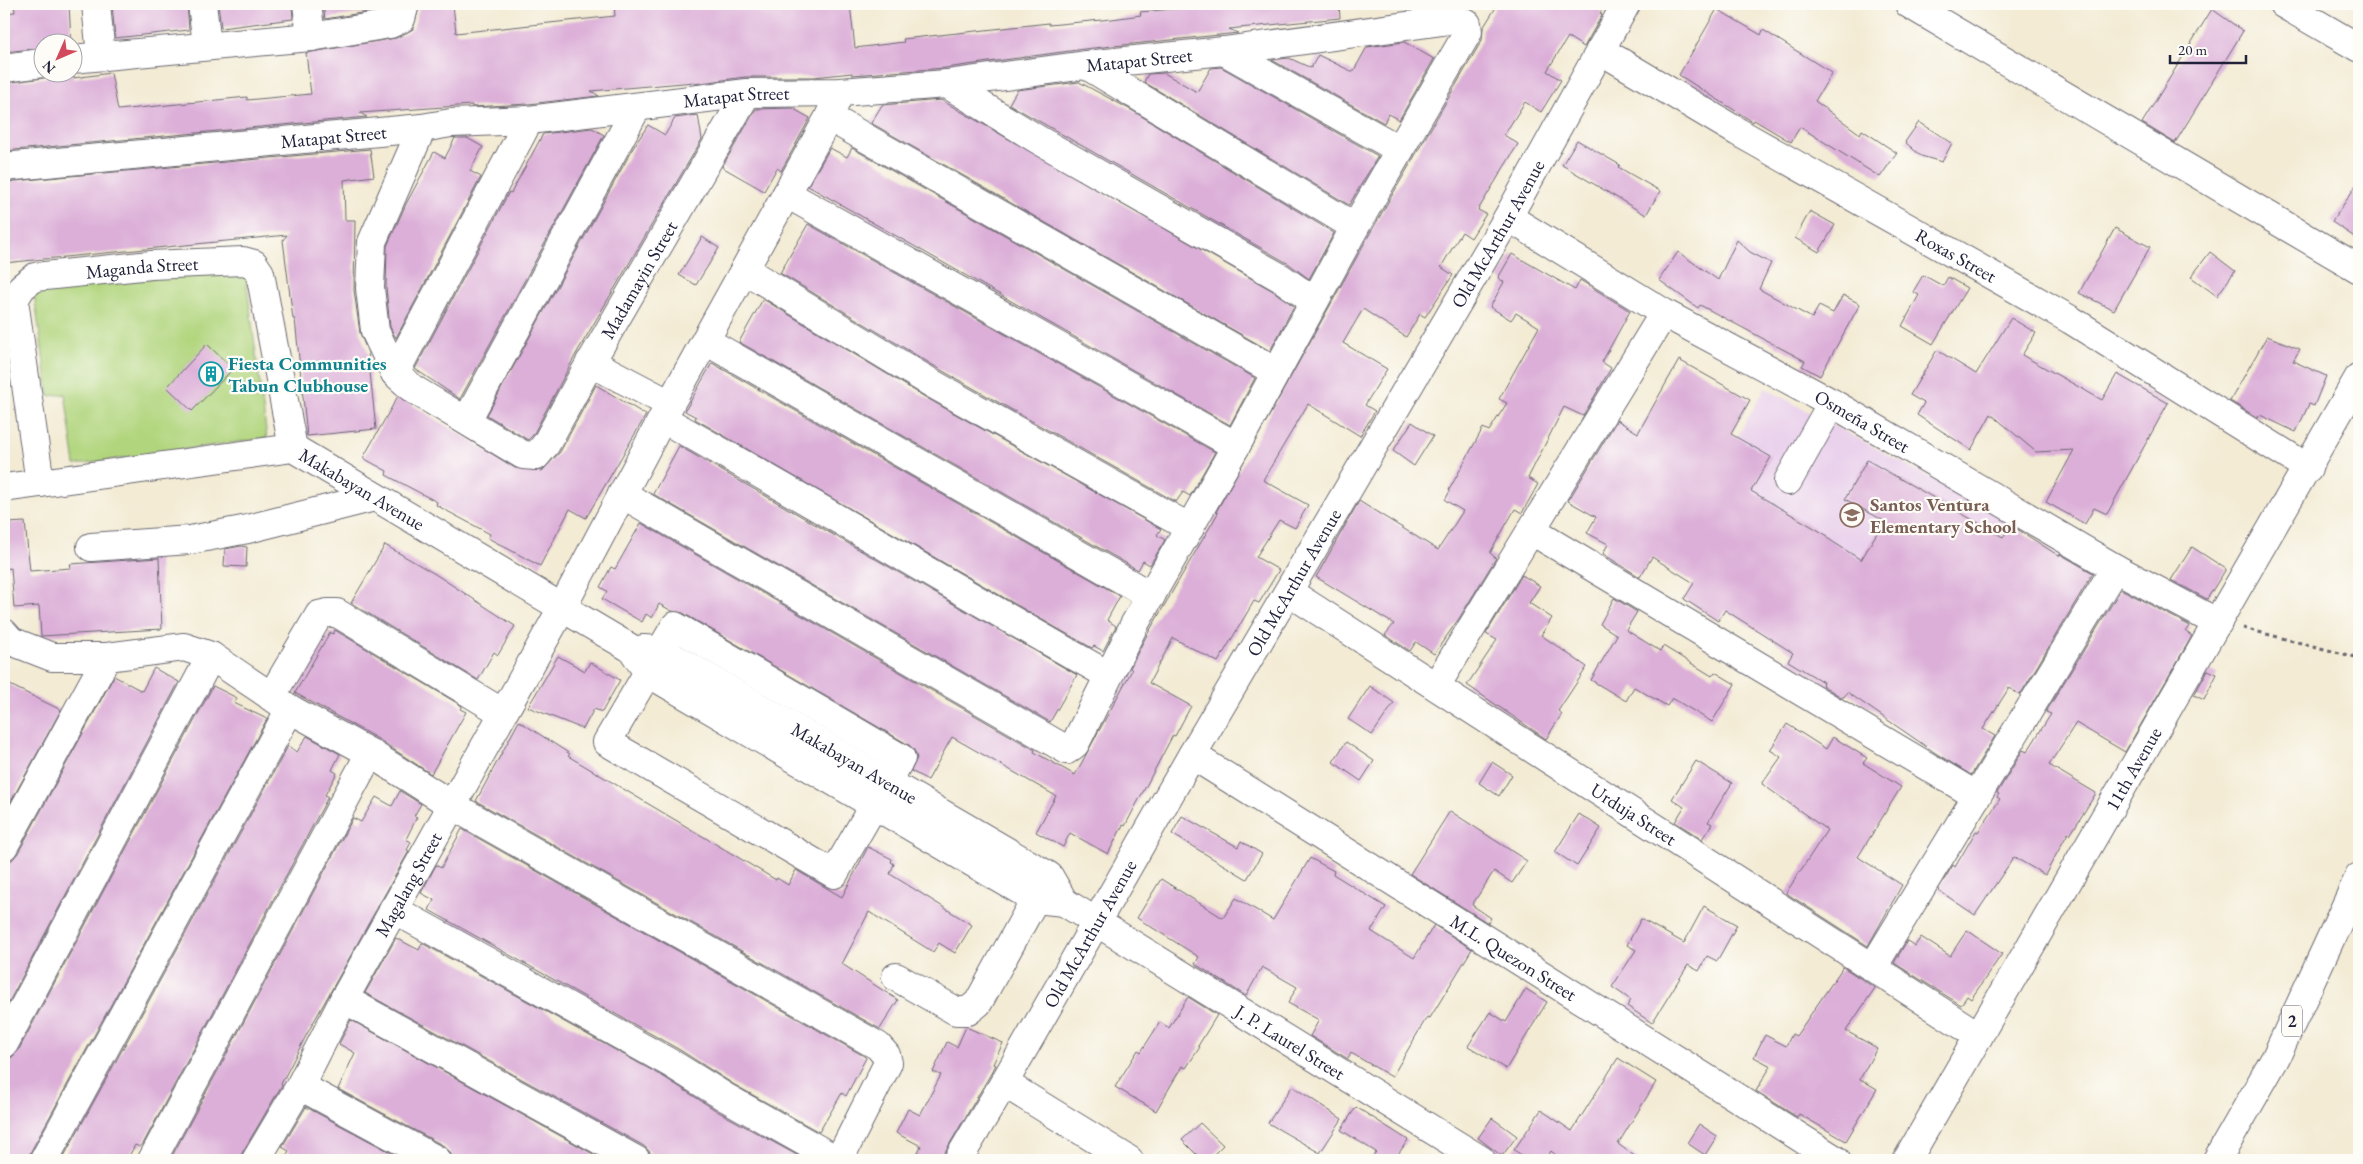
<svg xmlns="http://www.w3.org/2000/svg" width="2363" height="1164" font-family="'EB Garamond',serif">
	<rect width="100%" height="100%" fill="#fdfcf7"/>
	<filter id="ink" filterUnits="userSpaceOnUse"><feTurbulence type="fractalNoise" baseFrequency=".02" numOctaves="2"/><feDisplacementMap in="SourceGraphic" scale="10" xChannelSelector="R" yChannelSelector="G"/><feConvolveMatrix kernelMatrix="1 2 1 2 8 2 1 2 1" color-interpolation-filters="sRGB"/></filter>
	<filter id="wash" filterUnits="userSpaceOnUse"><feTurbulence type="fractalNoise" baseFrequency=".0096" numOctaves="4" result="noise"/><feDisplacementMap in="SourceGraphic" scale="20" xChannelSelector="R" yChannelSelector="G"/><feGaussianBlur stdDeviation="1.12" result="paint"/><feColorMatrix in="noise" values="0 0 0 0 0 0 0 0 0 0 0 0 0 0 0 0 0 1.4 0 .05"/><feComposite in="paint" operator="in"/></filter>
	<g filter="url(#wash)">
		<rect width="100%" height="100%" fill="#f3ebd4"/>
		<!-- built -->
		<path fill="#ead1ec" d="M1765,388L2009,521L1938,644L1696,510Z"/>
		<!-- green -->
		<path fill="#b1d57d" stroke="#6a7c5c" d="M245,270L267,438L75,465L65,394L49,396L33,288Z"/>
		<g id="blocks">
			<!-- building -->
			<path fill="#dcafd8" d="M14,4H69L71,42H42V48L4,52V13L15,12Z
				M112,4H187L189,30L115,38Z
				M218,4H292L293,19L221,28Z
				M323,4H389L385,9L325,19Z
				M420,4H453L456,33L615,16L614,4H850L855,48L904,42L903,39L1049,23V25L1112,19L1141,15L1140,12L1227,4H1339L1340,18L1229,29L1238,33L1084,49L945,68L852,75V73L814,77H745L694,84L695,82L591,91L599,96L528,104L472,107V105L360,113L367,117L4,151V120H7L4,83L44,78L54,72L73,74V78L111,73L118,110L247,97V100L311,94L306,53L396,38L413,29Z
				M1498,4H1605L1600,13L1602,15L1584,47L1568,37L1547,71L1561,80L1541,112L1525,102L1504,135L1518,144L1478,210L1486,214L1471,238L1462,232L1441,267L1453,275L1425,317L1420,314L1406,337L1363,309L1343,343L1387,369L1365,405L1375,411L1360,436L1308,404L1263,480L1308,505L1295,528L1279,520L1256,557L1279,570L1259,603L1254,601L1218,662L1173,638L1149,683L1191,706L1175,736L1173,735L1125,826L1123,825L1108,854L1070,833L1063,847L1036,832L1056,796L952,737L928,780L911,771L917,758L914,750L909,745L683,613L672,611L659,604L652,618L646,614L642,622L602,599L607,591L600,587L611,567L615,569L641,523L1035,750L1034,752L1075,775L1132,670L1130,668L1143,642L1218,513L1216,512L1369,235L1482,40L1483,28Z
				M1717,9L1761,35L1763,30L1832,73L1815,101L1860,134L1862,130L1897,153L1880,177L1800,127L1791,142L1754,120L1753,122L1679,75Z
				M2212,9L2243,31L2175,143L2142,123Z
				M1404,42L1434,59L1399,120L1388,114L1384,123L1272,60L1289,58L1311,68L1318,55L1353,72L1367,47Z
				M1221,67L1378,156L1349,205L1144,82L1148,74L1164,73L1197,92L1211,68Z
				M1079,82L1133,111L1334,233L1309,279L1289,264L1009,104L1017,90Z
				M941,100L1273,291L1294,306L1270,351L871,123L882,105Z
				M792,108L810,118L781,171L777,168L764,191L722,167L756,109Z
				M698,115L702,139L576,354L533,435L528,440L487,415L633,148L648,125L665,135L675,118Z
				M1919,122L1952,143L1942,162L1921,156L1905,142Z
				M592,128L604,135L460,399L415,369L509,192L511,193L543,134Z
				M455,138H467L483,147L470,171L481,177L396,338L390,327L386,287L387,246L406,204L434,152L445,158Z
				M1577,140L1620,165L1618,167L1660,191L1646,215L1562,165Z
				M830,148L847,157L852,148L1255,378L1230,425L808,186Z
				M370,149L374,176L344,180L345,220H355L354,290L360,333L368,353L376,429L307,436L295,319H293L283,240L287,235L4,263V182Z
				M2359,181V240L2332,222Z
				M1810,211L1835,225L1819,252L1795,238Z
				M808,224L1215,452L1190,496L1183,492L1176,502L941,370L780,273Z
				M2115,228L2150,247L2114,310L2079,293Z
				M702,237L719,248L696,285L679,275Z
				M1737,240L1750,252L1771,263L1759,289L1812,318L1819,306L1833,313L1843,295L1860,304L1820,376L1802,366L1805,361L1700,305L1698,308L1659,280L1678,252L1718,280Z
				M2210,252L2235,271L2217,296L2191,277Z
				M1512,254L1575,290L1580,280L1630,311L1602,362L1611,368L1583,416L1564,407L1528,478L1538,484L1522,513L1515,509L1490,553L1496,558L1460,617L1434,654L1416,642L1410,651L1385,635L1394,624L1316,577L1359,501L1438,550L1463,511L1445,500L1450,491L1449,490L1483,428L1489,431L1507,403L1499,399L1539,327L1516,313L1511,320L1490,307L1504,282L1498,278Z
				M1923,275L1943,286L1948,277L1967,288L1933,344L1902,326L1919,295L1913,292Z
				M763,299L925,397L1161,529L1157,535L1165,540L1150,565L1143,561L1138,570L739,342Z
				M2011,318L2036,333L2022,355L2102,400L2117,374L2168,403L2107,514L2094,508L2085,524L2046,502L2074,450L2036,452L1991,414L1971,450L1917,415L1924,403L1910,395L1937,350L1976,374Z
				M2267,336L2300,349L2293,361L2326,376L2314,406L2309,404L2296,432L2260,415L2258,418L2230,401Z
				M207,344L233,369L192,411L167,387Z
				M1679,360L1750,400L1731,434L1771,457L1751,491L1828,536L1827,538L1861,560L1884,521L1845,499L1867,460L2003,537L2011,525L2059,556L2060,554L2093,573L2020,695L2009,688L1983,729L1995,736L1971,775L1937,754L1847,692L1844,697H1841L1822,685L1823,682L1788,661L1793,653L1725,610L1718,621L1684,599L1694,583L1652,557L1640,577L1603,554L1608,544L1587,533L1596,517L1568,501L1617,420L1638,433Z
				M712,363L1120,596L1107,620L1116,626L1103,651L1094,646L1092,648L1060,630L695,419L696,417L685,411Z
				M596,385L646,415L586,518L570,509L540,566L488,538L490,534L436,505L437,502L386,475L387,471L363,458L398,396L515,468L542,471L560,452Z
				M1412,422L1433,436L1414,466L1393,451Z
				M679,446L1077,675L1050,722L653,494Z
				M25,522L30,571L71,568L70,564L159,558L162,629L41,636L39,606L14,608L11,568L4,569V532H8L7,523Z
				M385,545L435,574L515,626L498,655L494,652L478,680L351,603Z
				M241,546L247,547L246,567L224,566L225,549Z
				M2192,547L2226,569L2207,599L2171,580Z
				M1522,575L1540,586L1529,603L1552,618L1541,635L1587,667L1558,711L1562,714L1546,739L1467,685L1497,640L1486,634Z
				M2121,589L2190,626L2186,632L2192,636L2125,752L2076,723L2049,765L2096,793L2070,835L2068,833L2045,875L2014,857L1975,915L1938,890L1953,865L1955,867L1976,831L1978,832L2000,799L1997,797L1999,794L1997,793L2023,750L2027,752L2051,714L2046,712Z
				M1614,598L1637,612L1626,630L1660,651L1663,646L1712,676L1715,672L1735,684L1712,722L1672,698L1667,706L1634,687L1626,701L1591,680L1617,635L1600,624Z
				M335,630L462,706L460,709L466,712L431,774L378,739L295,693L330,632L333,634Z
				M558,656L585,671L590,662L620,680L602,712L594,709L583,729L528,707Z
				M154,668L179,682L4,1011V862L12,860L18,853L114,676L142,691Z
				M2208,670L2217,674L2204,700L2194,695Z
				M4,682L61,710L4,814Z
				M213,686L237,698L234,703L267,719L30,1153L28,1160H4V1060L12,1057L18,1051Z
				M1370,686L1394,703L1372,735L1348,719Z
				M519,721L570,754L568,756L776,880L777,878L788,885L796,870L842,897L868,847L892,859L891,862L894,864L890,874L972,925L955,953L939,943L933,952L869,912L842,964L898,1000L880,1029L476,801Z
				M1787,724L1826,749L1833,737L1867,758L1863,763L1901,787L1858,857L1902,885L1868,946L1786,893L1827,830L1762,784L1781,757L1770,750Z
				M307,736L340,754L332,770L337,773L325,795L328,797L143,1144L140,1147L135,1145L127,1160H62L288,746L297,752Z
				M1346,742L1374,761L1361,781L1333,762Z
				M1696,761L1732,783L1708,822L1712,824L1702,839L1675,822L1684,807L1672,799Z
				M1492,762L1512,775L1499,796L1479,783Z
				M400,791L421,804L414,816L417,817L406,839L411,842L407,850L409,851L308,1032L281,1084L282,1085L238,1160H174L171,1158L353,818L361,822L376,797L392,806Z
				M1450,811L1527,861L1512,883L1494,871L1472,905L1491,918L1488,923L1410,874Z
				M1579,814L1601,828L1577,866L1555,852Z
				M1182,816L1238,847L1241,841L1262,854L1247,879L1172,834Z
				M462,829L864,1056L866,1058L846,1096L842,1093L819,1132L733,1084L680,1050L429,910L434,900L421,893L436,865L441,868Z
				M1310,858L1334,871L1333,874L1386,907L1371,931L1414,958L1434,925L1472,949L1430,1018L1427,1017L1392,1077L1351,1053L1348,1059L1310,1036L1319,1020L1288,1003L1297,987L1262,967L1246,996L1195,964L1199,957L1137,918L1161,879L1223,918L1236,898L1273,920Z
				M1704,906L1737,925L1717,961L1707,956L1699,971L1688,965L1652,1023L1627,1006L1631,1000L1612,987L1636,950L1627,945L1641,919L1684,943Z
				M1967,930L2002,954L1971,999L1967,996L1961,1005L1894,963L1907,941L1915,946L1921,937L1950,956Z
				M396,938L419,950L422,943L664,1077L717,1111L804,1159L652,1160L650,1152L644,1146L365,993Z
				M1843,967L1875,988L1846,1031L1877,1048L1860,1079L1877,1089L1846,1141L1799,1114L1797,1117L1756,1091L1771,1066L1754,1057L1765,1035L1786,1046L1792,1034L1796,1036Z
				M1526,989L1547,1002L1506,1069L1468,1046L1490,1012L1506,1022Z
				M1188,997L1217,1015L1198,1046L1200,1047L1186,1068L1182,1066L1156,1111L1115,1087L1138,1050L1141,1052L1160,1022L1169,1028Z
				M351,1020L604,1160H453L450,1152L444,1146L338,1089L355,1053L339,1044Z
				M966,1027L1003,1043L993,1064L996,1065L945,1152L942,1160H914L921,1146L896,1133L908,1109L920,1115L941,1075L933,1072L947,1042L957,1047Z
				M1618,1058L1656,1082L1618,1144L1640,1160H1562L1551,1151L1545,1160H1529L1514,1150L1541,1110L1572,1131Z
				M1292,1086L1342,1119L1320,1153L1268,1123Z
				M306,1107L405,1160H283L289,1151L282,1147Z
				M1356,1107L1408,1140L1394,1160H1370L1376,1152L1341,1130Z
				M1492,1118L1517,1136L1502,1156L1478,1138Z
				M1200,1123L1223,1145L1208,1160H1202L1182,1140Z
				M1699,1124L1717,1136L1705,1155L1687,1143Z"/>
		</g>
	</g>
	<g filter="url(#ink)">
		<use href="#blocks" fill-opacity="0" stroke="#6b6871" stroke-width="1"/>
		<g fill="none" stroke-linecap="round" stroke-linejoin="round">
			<!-- minor casing -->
			<g stroke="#6b6871" stroke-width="30">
				<g id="minor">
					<path d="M96,4L101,56"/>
					<path d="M202,4L207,45"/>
					<path d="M307,4L311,37"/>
					<path d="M1909,4L2359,269"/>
					<path d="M2283,4L2359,48"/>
					<path id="s1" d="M1600,50L1738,132L2071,320L2308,468"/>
					<path d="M1224,51L1400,150"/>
					<path d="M72,59L311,37L390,24L401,19L405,4"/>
					<path d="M1086,65L1355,227"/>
					<path d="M4,68L42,63"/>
					<path d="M947,84L1037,139L1281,278L1314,301"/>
					<path d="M829,117L1276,372"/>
					<path id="s2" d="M422,128L372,242L370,288L375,331L395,373L413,389L523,455L536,456L546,444L585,372L747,93"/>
					<path id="s3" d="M4,167L422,128L451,123L529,120L747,93L840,92L947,84L1086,65L1224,51L1457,19L1467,24L1468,32L1355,227L1236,446L1134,625L1075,744L1067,750L622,494"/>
					<path d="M787,194L1236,446"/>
					<path id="s4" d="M1508,217L1664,313L1832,403L2115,568L2218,623"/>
					<path d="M745,270L933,384L1190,528"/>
					<path d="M706,341L1151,596"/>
					<path d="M590,362L670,404"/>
					<path d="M395,373L529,120"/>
					<path d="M663,419C812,502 959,591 1108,675"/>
					<path d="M467,420L637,107"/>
					<path d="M1788,481L1832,403"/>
					<path id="s5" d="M40,483L14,300L22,287L35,277L151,265L243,261L254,264L260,273L293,448"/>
					<path id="s6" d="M4,488L293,448L632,649L648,673L1035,899L1064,902L1481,1160"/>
					<path d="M1532,531L1977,796"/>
					<path d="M91,547L190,540L248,529L375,497"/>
					<path id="s7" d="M1289,592L1979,1036"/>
					<path d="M675,626L901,758L834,874L607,742Z"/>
					<path d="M4,633L11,641L52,657H107L184,647L211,656L290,709L370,753L453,806L878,1046L886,1055L888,1063L839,1160"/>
					<path id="s8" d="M643,649L661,650L1049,876L1064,902"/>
					<path d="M1436,686L1664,313"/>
					<path d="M271,697L319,615L328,613H337L503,713"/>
					<path id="s9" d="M1192,755L1836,1160"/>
					<path d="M4,846L107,657"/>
					<path d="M393,909L672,1064L725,1097L837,1160"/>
					<path d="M1873,967L2115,568"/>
					<path d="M896,977L956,1011H968L978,1003L1044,883"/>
					<path d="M344,999L636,1160"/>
					<path d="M4,1044L211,656"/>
					<path d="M1004,1083L1129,1160"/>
					<path d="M300,1086L437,1160"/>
					<path d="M44,1160L290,709"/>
					<path d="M152,1160L370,753"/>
					<path id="s10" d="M256,1160L300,1086L344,999L562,608L670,404L829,117L840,92"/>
					<path id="s11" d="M958,1160L1004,1083L1192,755L1508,217L1626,4"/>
					<path id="s12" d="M1907,1160L2359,377"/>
				</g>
			</g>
			<!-- highway casing -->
			<g stroke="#6b6871" stroke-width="30">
				<path id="highway" d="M2217,1160L2276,1057L2359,877"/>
			</g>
			<!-- path -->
			<path stroke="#6b6871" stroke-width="3" stroke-dasharray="4 4" stroke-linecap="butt" d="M2243,628L2359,658"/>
			<!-- minor -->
			<use href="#minor" stroke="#fff" stroke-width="28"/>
			<!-- highway -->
			<use href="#highway" stroke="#fff" stroke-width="28"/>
		</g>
	</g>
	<!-- icons -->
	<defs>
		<g id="building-ring" transform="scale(1.25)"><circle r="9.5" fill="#fdfcf7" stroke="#0f9aa8" stroke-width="1.5"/><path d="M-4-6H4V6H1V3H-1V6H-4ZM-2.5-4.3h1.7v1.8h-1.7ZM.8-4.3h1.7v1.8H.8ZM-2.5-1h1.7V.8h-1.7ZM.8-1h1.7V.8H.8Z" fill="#0f9aa8"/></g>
		<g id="school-ring" transform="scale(1.25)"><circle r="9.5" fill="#fdfcf7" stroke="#8d6e63" stroke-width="1.5"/><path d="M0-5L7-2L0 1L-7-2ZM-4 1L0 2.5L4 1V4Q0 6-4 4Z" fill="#8d6e63"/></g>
	</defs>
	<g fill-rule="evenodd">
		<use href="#building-ring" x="211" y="374"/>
		<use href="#school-ring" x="1852" y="515"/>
	</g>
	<g text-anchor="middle" stroke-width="4.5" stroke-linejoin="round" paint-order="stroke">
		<!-- shield labels -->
		<rect fill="#fdfcf7" stroke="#646373" stroke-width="1" x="2282" y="1005.5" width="20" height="31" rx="4"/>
		<g font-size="18" font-weight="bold" fill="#22223b">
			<text x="2292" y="1027">2</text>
		</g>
		<!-- street labels -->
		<g font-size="19" fill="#22223b" stroke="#fdfcf7">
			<text dy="7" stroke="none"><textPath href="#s3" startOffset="1141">Matapat Street</textPath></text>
			<text dy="7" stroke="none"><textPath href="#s3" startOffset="736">Matapat Street</textPath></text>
			<text dy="7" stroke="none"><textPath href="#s3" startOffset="331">Matapat Street</textPath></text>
			<text dy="7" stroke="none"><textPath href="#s11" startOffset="1072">Old McArthur Avenue</textPath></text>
			<text dy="7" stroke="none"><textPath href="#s1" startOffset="411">Roxas Street</textPath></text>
			<text dy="7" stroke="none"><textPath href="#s5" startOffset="324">Maganda Street</textPath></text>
			<text dy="7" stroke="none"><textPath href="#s2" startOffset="630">Madamayin Street</textPath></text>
			<text dy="7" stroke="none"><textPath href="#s4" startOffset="409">Osmeña Street</textPath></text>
			<text dy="7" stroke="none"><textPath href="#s6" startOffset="372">Makabayan Avenue</textPath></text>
			<text dy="7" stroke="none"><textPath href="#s11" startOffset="668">Old McArthur Avenue</textPath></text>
			<text dy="7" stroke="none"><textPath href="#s8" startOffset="242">Makabayan Avenue</textPath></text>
			<text dy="7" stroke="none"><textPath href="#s12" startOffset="452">11th Avenue</textPath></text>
			<text dy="7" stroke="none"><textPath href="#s7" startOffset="410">Urduja Street</textPath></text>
			<text dy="7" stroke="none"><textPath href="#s10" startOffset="315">Magalang Street</textPath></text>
			<text dy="7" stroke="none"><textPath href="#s11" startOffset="262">Old McArthur Avenue</textPath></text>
			<text dy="7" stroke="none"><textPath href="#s9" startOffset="380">M.L. Quezon Street</textPath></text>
			<text dy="7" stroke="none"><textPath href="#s6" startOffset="1458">J. P. Laurel Street</textPath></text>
		</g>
		<!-- culture labels -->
		<g font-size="19" font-weight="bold" fill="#0d838f" stroke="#fdfcf7" text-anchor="start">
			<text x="228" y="370">Fiesta Communities<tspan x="228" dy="22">Tabun Clubhouse</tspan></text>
		</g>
		<!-- education labels -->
		<g font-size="19" font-weight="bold" fill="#785e54" stroke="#fdfcf7" text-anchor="start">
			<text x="1870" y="511">Santos Ventura<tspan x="1870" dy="22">Elementary School</tspan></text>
		</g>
	</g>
	<!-- margin -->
	<rect width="2363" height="1164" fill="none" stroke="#fdfcf7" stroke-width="20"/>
	<!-- north arrow -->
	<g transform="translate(58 58) rotate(225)"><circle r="24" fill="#fdfcf7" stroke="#a5a5ac"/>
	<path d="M0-4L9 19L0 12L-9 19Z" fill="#d1495b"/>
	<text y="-8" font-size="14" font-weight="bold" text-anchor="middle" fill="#22223b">N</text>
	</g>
	<!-- scale -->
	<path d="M2170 55v8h76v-8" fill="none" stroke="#22223b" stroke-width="2.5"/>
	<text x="2178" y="55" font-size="15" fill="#22223b" stroke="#fdfcf7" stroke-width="4" paint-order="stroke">20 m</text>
</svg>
